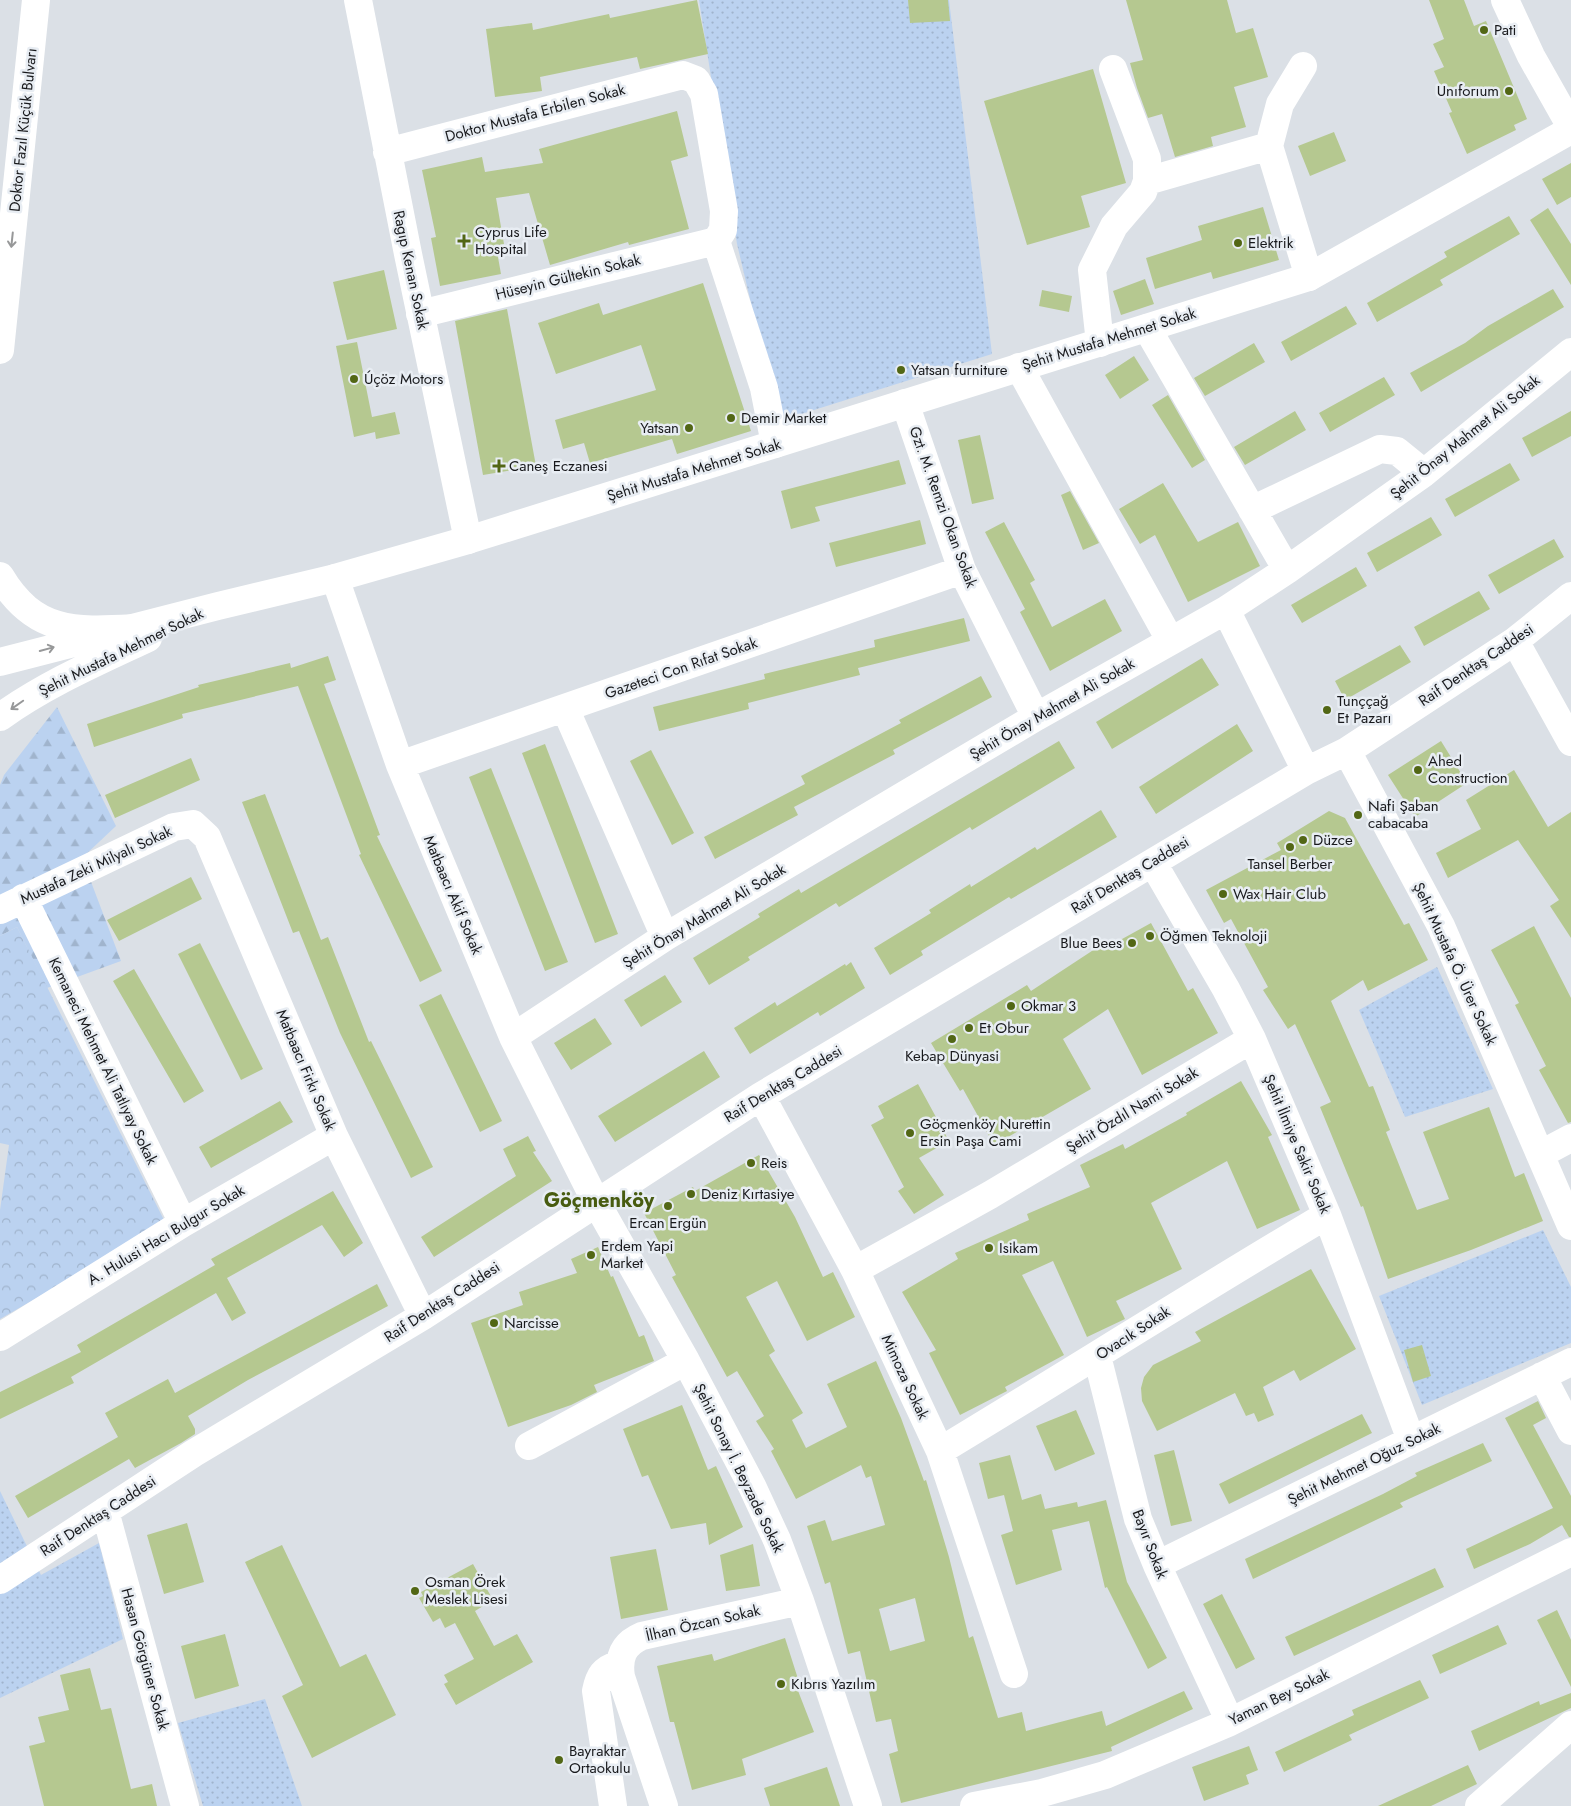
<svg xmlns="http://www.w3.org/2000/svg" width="1571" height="1806" font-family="Jost,sans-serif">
	<defs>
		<pattern id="grass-dots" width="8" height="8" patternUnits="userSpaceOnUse" patternTransform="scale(1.25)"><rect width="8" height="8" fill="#bbd2f0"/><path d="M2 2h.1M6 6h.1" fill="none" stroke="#a0b4cd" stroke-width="1.8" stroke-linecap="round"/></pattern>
		<pattern id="forest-firs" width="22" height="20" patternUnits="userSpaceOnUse" patternTransform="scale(1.25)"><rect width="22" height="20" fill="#bbd2f0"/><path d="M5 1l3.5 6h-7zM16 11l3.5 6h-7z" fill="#a0b4cd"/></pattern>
		<pattern id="park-crowns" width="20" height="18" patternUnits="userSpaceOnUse" patternTransform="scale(1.25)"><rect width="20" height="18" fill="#bbd2f0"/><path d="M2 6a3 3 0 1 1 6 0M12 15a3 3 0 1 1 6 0" fill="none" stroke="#a0b4cd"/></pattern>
	</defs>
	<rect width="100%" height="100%" fill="#dbe0e6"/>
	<!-- grass -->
	<path fill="url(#grass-dots)" d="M699,0H949L992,354L779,421L737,244Z
		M1437,967L1493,1089L1405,1117L1359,1010Z
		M1543,1230L1571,1287V1343L1422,1405L1379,1296Z
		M0,1491L41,1575L99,1543L123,1639L0,1698Z
		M265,1699L302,1806H203L178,1723Z"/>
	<!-- forest -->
	<path fill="url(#forest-firs)" d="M57,707L116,826L82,858L121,961L47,988L17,927L0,936V785L4,775Z"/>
	<!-- park -->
	<path fill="url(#park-crowns)" d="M17,927L166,1224L0,1319V1210L9,1145L0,1143V936Z"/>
	<!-- building -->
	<path fill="#b5c890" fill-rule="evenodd" d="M697,0L708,54L640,69L637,57L540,77L542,91L495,97L486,29L532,23L533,30L609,14L610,18Z
		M908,0H948L950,21L910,23Z
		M1126,0H1227L1236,33L1253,28L1268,77L1234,87L1246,127L1211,137L1213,146L1175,157L1162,114L1148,118L1137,88L1130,63L1143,60Z
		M1429,0H1464L1474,26L1486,21L1527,119L1514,125L1516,130L1467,154L1449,113L1452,112L1434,71L1444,67L1433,44L1444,39Z
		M1093,69L1126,183L1081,196L1090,227L1027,245L984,101Z
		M677,111L688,156L671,161L689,229L629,245L628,242L550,265L529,193L496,198L504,244L496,246L501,274L440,286L431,238L436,237L422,170L482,157L485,172L543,163L539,149Z
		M1334,132L1346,161L1310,176L1298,146Z
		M1571,163V197L1557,205L1542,179Z
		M1263,207L1279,260L1213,279L1211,272L1155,289L1146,258L1202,240L1198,226Z
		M1548,208L1571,244V285L1530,220Z
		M1509,216L1520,234L1440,280L1443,285L1377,322L1367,303L1447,257L1444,252Z
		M384,270L397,329L347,340L333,282Z
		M1145,279L1154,304L1121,315L1113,291Z
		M703,283L751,431L677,454L672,439L590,463L584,443L563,449L555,420L656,390L641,345L556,374L538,323L599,303L603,315Z
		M1553,289L1564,307L1421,392L1410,373L1465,343L1488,326Z
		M1042,290L1072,296L1069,312L1039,306Z
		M1346,306L1357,324L1291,361L1281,342Z
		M507,309L536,466L483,475L455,321Z
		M357,342L372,417L395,412L400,434L376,439L375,432L354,437L336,346Z
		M1254,343L1265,362L1205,396L1194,378Z
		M1134,356L1149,380L1120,399L1105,375Z
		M1384,377L1395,395L1330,432L1319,413Z
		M1168,395L1205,460L1192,468L1152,405Z
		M1295,411L1306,430L1245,465L1234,447Z
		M1571,411V436L1532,457L1522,438Z
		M980,435L994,499L972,504L958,440Z
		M899,460L906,484L815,507L820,521L791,529L781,491Z
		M1510,463L1520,480L1455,517L1445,499Z
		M1163,483L1198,542L1238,522L1260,566L1188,602L1155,535L1140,544L1119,509Z
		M1070,491L1099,543L1083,550L1061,495Z
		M1431,517L1442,535L1377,572L1367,553Z
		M920,520L926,544L836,567L829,543Z
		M1004,522L1035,580L1030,583L1052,627L1105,599L1122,631L1050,671L1020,612L1025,609L985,532Z
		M1554,539L1564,557L1499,594L1488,575Z
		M1356,567L1367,586L1302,623L1291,605Z
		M1479,591L1490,609L1424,646L1414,627Z
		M964,618L970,641L858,668L860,675L748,703L749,709L659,731L653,707L765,679L764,674L875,647L874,640Z
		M1400,645L1411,662L1345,700L1335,681Z
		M328,656L336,680L324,684L380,835L377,836L442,971L420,982L359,855L361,854L298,686L182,714L183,718L94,747L87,724L199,687L198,685L290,663L291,668Z
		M1202,658L1219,685L1112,749L1096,722Z
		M981,676L992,697L893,750L895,754L794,807L798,815L715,859L704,837L805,784L801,776L901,723L899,720Z
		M1237,724L1253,751L1156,814L1139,787Z
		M1059,741L1075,768L972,830L970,827L839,907L836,903L748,957L750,960L709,985L693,958L760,917L758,914L799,889L801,893Z
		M1441,741L1467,783L1415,817L1388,775Z
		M545,744L618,934L595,943L522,753Z
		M651,750L694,833L672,845L630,761Z
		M191,758L200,780L115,818L105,795Z
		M491,768L568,962L545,971L469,777Z
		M1514,770L1548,827L1571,812V938L1550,906L1559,900L1518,840L1448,878L1436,853L1481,829L1466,800Z
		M265,794L321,940L328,937L369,1042L371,1041L433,1167L411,1178L340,1033L299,931L293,933L242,802Z
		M1101,810L1117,837L1011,899L1009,897L921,951L923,955L890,975L874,948L931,913L929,910L970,884L971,887L1035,847L1037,850Z
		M1329,811L1345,818L1404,925L1409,923L1428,960L1368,991L1363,980L1331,1001L1369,1087L1373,1086L1390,1130L1386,1132L1417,1210L1449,1199L1423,1132L1489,1107L1515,1177L1524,1173L1543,1221L1471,1250L1388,1279L1363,1206L1361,1207L1320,1107L1331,1102L1295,1024L1288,1029L1263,990L1268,987L1231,919L1224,923L1206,890L1281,850L1277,843Z
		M191,877L202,899L119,941L107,920Z
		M1151,923L1188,991L1193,988L1218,1033L1142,1075L1108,1009L1063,1039L1091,1089L994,1145L963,1089L960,1091L931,1043L1027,985L1031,991L1101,945L1104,949Z
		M1534,926L1571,998V1122L1568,1123L1539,1070L1546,1066L1515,1005L1519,1003L1491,950Z
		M200,943L263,1069L241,1080L178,954Z
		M851,962L865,988L820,1016L818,1012L750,1054L734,1028L775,1002L777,1006L845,964L846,966Z
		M134,969L204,1091L184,1103L113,981Z
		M665,975L682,1002L641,1027L624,1000Z
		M441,994L502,1121L480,1132L419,1005Z
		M595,1018L612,1044L571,1070L554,1043Z
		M704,1051L720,1077L615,1142L598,1116Z
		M1241,1081L1272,1135L1268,1137L1300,1210L1257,1229L1227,1161L1151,1203L1182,1269L1116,1301L1125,1319L1087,1337L1053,1261L1022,1275L1064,1355L1005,1387L1007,1391L960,1415L929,1353L936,1350L902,1292L958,1259L955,1253L1029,1220L1027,1214L1090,1187L1080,1165L1123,1144L1125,1149L1187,1115L1186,1113Z
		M918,1084L949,1141L919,1158L944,1195L914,1214L898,1191L904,1187L871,1125L884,1118L878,1106Z
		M280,1101L293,1122L211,1168L199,1147Z
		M528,1136L536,1151L533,1152L552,1181L434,1257L421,1237L516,1176L503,1149Z
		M759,1155L795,1217L823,1277L833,1272L855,1317L807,1341L777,1281L746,1297L775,1351L769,1355L803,1413L792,1420L806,1448L847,1427L827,1384L876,1361L901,1418L924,1481L926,1480L949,1557L969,1638L973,1636L998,1718L1022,1712L1026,1731L1102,1711L1106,1726L1184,1691L1193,1709L1111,1747L1112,1751L901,1803L889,1754L898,1751L891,1719L876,1722L860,1651L848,1654L830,1582L825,1584L807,1526L825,1520L832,1541L885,1525L871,1476L866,1478L861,1465L796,1499L771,1451L774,1449L756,1421L764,1416L737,1371L727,1377L672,1277L676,1275L644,1213L693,1187L695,1191ZM915,1598L925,1641L890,1651L879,1609Z
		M333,1191L363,1243L344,1257L322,1225L227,1278L246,1313L232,1321L216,1293L71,1377L74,1383L0,1419V1392L81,1352L77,1345L215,1265L211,1259Z
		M598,1247L611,1277L613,1276L639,1337L644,1335L654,1361L594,1385L597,1392L571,1405L508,1427L471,1323L523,1305L519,1292L577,1273L571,1259Z
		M1311,1269L1356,1349L1300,1381L1294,1370L1263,1387L1274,1415L1258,1422L1254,1413L1246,1416L1235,1393L1157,1431L1142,1401L1141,1388L1144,1377L1153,1365L1201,1341L1195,1332Z
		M377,1284L388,1306L248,1380L188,1416L195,1429V1434L181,1443L135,1468L129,1459L28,1518L15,1496L118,1437L105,1413L168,1379L175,1393Z
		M1422,1345L1431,1376L1413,1382L1404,1350Z
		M1538,1401L1546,1418L1533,1425L1571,1496V1537H1569L1562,1525L1530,1544L1474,1569L1466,1549L1553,1508L1505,1418Z
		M682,1405L708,1470L716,1466L743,1527L709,1545L706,1523L671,1529L648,1475L642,1477L623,1429Z
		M1076,1410L1095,1454L1055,1471L1036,1426Z
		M1362,1414L1372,1433L1229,1504L1219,1484Z
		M1483,1443L1492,1461L1400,1503L1403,1507L1253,1579L1245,1559L1383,1494L1417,1476L1415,1473Z
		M1174,1450L1192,1521L1171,1526L1154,1455Z
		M1010,1455L1022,1500L1041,1494L1045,1509L1077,1502L1078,1507L1106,1500L1127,1582L1167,1658L1148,1669L1107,1587L1105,1588L1089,1521L1052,1530L1062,1570L1016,1585L1001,1535L1013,1531L1004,1495L988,1499L979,1463Z
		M187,1523L204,1582L164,1594L147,1535Z
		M753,1544L760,1586L726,1591L720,1555Z
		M282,1545L340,1667L366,1654L396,1715L312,1758L282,1696L303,1685L245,1562Z
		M656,1549L668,1610L621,1619L610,1557Z
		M473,1564L493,1600L475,1611L494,1646L517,1634L533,1662L456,1705L444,1684L448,1682L444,1675L474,1659L455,1623L445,1628L440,1618L433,1622L419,1598L423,1596L421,1592Z
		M1435,1568L1444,1587L1294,1656L1285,1637Z
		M1222,1594L1255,1659L1236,1669L1203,1604Z
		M1557,1610L1571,1640V1687L1537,1620Z
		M1498,1625L1507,1644L1440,1674L1432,1655Z
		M225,1634L239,1686L195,1699L181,1646Z
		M785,1638L799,1682L795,1683L814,1732L742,1759L746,1775L692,1790L674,1722H670L657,1666L712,1654L714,1661Z
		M90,1668L101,1710L111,1708L131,1789L152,1784L157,1806H44L29,1746L45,1742L38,1717L69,1710L60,1675Z
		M1420,1680L1429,1698L1349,1735L1352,1740L1284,1772L1275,1752L1354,1715L1352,1710Z
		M1571,1693V1708L1479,1751L1471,1731L1539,1701L1540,1705Z
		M1249,1746L1258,1770L1246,1775L1249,1784L1204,1801L1192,1767Z
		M1468,1765L1477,1784L1431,1806H1378Z
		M827,1767L840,1806H770L764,1788Z"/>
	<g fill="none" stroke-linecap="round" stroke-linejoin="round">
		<!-- minor -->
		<path stroke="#fff" stroke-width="28" d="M358,0L408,254L468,540
			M1505,0L1531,56L1571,127
			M1303,66L1280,104L1269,146L1309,277
			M387,152L683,75L696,80L704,94L724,211L723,230L716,241
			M1147,181L1269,146
			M716,241L764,388L775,444
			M420,314L716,241
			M1147,328L1287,570
			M1100,343L1092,270L1114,226L1143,192L1147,181V159L1113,69
			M1019,367L1170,640
			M905,403L962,570L1036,717
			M1252,510L1380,449L1397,451L1424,473
			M335,578L400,765L513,1037L596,1202L686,1361L752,1486L777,1540L800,1601L868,1806
			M1226,610L1306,771
			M1515,641L1571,742
			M565,708L665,937
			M1347,751L1441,926L1571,1226
			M400,765L962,570
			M1153,863L1226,989L1252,1039L1327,1215L1411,1440
			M23,898L183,1223
			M0,910L174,827L193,824L207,837L334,1136L423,1316
			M513,1037L665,937L1036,717L1226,610L1287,570L1424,473L1571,352
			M761,1096L855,1270L940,1451L1014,1674
			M1541,1154L1571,1138
			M855,1270L990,1195L1252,1039
			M0,1337L183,1223L334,1136
			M1097,1356L1138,1519L1157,1565L1230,1722
			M1542,1376L1571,1431
			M529,1446L686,1361
			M940,1451C1069,1373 1197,1292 1327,1215
			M105,1511L185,1806
			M1157,1565L1571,1362
			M0,1580L194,1453L423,1316L761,1096L1306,771L1347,751L1515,641L1571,596
			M613,1806L596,1691C599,1676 603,1669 619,1664
			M664,1806L621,1677C618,1658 623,1644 642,1636L800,1601
			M974,1806L1042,1793L1105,1775L1230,1722L1571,1552
			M1479,1806L1571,1725"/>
		<!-- major -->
		<path stroke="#fff" stroke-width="28" d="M0,662L218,606L335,578L468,540L1309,277L1571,130
			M0,717C46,684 97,662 148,638"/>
		<!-- highway -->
		<path stroke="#fff" stroke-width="28" d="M0,350L36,0
			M0,576C35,635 77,631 138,628"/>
	</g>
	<!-- one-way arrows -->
	<defs><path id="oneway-shaft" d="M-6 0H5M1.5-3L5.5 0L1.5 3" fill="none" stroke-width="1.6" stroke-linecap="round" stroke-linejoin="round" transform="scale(1.25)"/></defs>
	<g stroke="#979899">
		<use href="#oneway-shaft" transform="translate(12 240) rotate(96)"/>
		<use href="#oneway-shaft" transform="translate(47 649) rotate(-15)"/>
		<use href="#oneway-shaft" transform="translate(17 705) rotate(145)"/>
	</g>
	<!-- markers -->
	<g fill="#526715" stroke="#e8edf3" stroke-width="2">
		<circle cx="1484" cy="30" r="5"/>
		<circle cx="1509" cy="91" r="5"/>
		<path d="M461.5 233.5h5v5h5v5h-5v5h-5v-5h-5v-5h5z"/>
		<circle cx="1238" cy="243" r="5"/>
		<circle cx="901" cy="370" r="5"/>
		<circle cx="354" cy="379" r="5"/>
		<circle cx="731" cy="418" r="5"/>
		<circle cx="689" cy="428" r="5"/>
		<path d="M496.5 458.5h5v5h5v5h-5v5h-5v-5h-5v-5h5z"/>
		<circle cx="1327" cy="710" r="5"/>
		<circle cx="1418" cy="770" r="5"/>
		<circle cx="1358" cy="815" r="5"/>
		<circle cx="1303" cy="840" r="5"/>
		<circle cx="1290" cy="847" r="5"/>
		<circle cx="1223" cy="894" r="5"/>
		<circle cx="1150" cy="936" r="5"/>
		<circle cx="1132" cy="943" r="5"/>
		<circle cx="1011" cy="1006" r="5"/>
		<circle cx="969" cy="1028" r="5"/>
		<circle cx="952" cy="1039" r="5"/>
		<circle cx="910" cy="1133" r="5"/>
		<circle cx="751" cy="1163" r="5"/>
		<circle cx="691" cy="1194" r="5"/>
		<circle cx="668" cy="1206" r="5"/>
		<circle cx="989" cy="1248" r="5"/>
		<circle cx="591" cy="1255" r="5"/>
		<circle cx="494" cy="1323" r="5"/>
		<circle cx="415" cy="1591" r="5"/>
		<circle cx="781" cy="1684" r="5"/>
		<circle cx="559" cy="1760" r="5"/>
	</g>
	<g text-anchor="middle" stroke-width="5" stroke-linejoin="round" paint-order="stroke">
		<!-- poi labels -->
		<g font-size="15" fill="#18191c" stroke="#e8edf3" text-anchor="start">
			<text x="1494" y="35">Pati</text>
			<text x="1499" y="96" text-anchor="end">Unıforıum</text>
			<text x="475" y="237">Cyprus Life<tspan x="475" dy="17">Hospital</tspan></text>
			<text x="1248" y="248">Elektrik</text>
			<text x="911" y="375">Yatsan furniture</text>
			<text x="364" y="384">Úçöz Motors</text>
			<text x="741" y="423">Demir Market</text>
			<text x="679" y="433" text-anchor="end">Yatsan</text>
			<text x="509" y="471">Caneş Eczanesi</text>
			<text x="1337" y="706">Tunççağ<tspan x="1337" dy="17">Et Pazarı</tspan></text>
			<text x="1428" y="766">Ahed<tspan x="1428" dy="17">Construction</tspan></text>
			<text x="1368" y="811">Nafi Şaban<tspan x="1368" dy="17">cabacaba</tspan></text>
			<text x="1313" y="845">Düzce</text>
			<text x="1290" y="869" text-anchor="middle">Tansel Berber</text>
			<text x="1233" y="899">Wax Hair Club</text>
			<text x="1160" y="941">Öğmen Teknoloji</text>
			<text x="1122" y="948" text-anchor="end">Blue Bees</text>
			<text x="1021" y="1011">Okmar 3</text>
			<text x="979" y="1033">Et Obur</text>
			<text x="952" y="1061" text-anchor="middle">Kebap Dünyasi</text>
			<text x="920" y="1129">Göçmenköy Nurettin<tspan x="920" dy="17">Ersin Paşa Cami</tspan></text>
			<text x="761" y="1168">Reis</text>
			<text x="701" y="1199">Deniz Kırtasiye</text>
			<text x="668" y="1228" text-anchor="middle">Ercan Ergün</text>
			<text x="601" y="1251">Erdem Yapi<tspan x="601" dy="17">Market</tspan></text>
			<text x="999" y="1253">Isikam</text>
			<text x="504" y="1328">Narcisse</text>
			<text x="425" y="1587">Osman Örek<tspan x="425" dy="17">Meslek Lisesi</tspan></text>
			<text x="791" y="1689">Kıbrıs Yazılım</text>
			<text x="569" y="1756">Bayraktar<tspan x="569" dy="17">Ortaokulu</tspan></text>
		</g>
		<!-- street labels -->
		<g font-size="15" fill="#18191c" stroke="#e8edf3">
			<text transform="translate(535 113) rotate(-15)" y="5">Doktor Mustafa Erbilen Sokak</text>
			<text transform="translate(23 130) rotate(-84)" y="5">Doktor Fazıl Küçük Bulvarı</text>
			<text transform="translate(411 270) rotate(78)" y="5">Ragıp Kenan Sokak</text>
			<text transform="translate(568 277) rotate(-14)" y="5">Hüseyin Gültekin Sokak</text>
			<text transform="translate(1109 339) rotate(-17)" y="5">Şehit Mustafa Mehmet Sokak</text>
			<text transform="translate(1465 437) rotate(-39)" y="5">Şehit Önay Mahmet Ali Sokak</text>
			<text transform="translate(694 470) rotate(-17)" y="5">Şehit Mustafa Mehmet Sokak</text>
			<text transform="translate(943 507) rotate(70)" y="5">Gzt. M. Remzi Okan Sokak</text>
			<text transform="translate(121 652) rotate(-26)" y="5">Şehit Mustafa Mehmet Sokak</text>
			<text transform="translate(1476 665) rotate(-34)" y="5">Raif Denktaş Caddesi</text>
			<text transform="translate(681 668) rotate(-19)" y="5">Gazeteci Con Rıfat Sokak</text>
			<text transform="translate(1052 709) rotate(-30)" y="5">Şehit Önay Mahmet Ali Sokak</text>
			<text transform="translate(96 865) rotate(-25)" y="5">Mustafa Zeki Milyalı Sokak</text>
			<text transform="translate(1130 875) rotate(-31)" y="5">Raif Denktaş Caddesi</text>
			<text transform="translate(453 895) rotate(67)" y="5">Matbaacı Akif Sokak</text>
			<text transform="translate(704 916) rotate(-31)" y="5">Şehit Önay Mahmet Ali Sokak</text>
			<text transform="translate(1455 964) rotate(65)" y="5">Şehit Mustafa Ö. Ürer Sokak</text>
			<text transform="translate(103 1061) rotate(64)" y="5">Kemaneci Mehmet Ali Tatlıyay Sokak</text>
			<text transform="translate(306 1070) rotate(67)" y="5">Matbaacı Firkı Sokak</text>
			<text transform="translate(783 1084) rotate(-31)" y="5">Raif Denktaş Caddesi</text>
			<text transform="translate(1132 1110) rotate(-31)" y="5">Şehit Özdıl Nami Sokak</text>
			<text transform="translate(1297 1144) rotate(67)" y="5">Şehit İlmiye Sakir Sokak</text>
			<text transform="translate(166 1235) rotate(-31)" y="5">A. Hulusi Hacı Bulgur Sokak</text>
			<text transform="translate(442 1302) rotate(-33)" y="5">Raif Denktaş Caddesi</text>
			<text transform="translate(1133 1333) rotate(-33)" y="5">Ovacık Sokak</text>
			<text transform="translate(905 1377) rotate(65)" y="5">Mimoza Sokak</text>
			<text transform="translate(1364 1464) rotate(-26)" y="5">Şehit Mehmet Oğuz Sokak</text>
			<text transform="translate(739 1468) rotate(64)" y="5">Şehit Sonay İ. Beyzade Sokak</text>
			<text transform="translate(98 1516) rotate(-33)" y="5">Raif Denktaş Caddesi</text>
			<text transform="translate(1150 1544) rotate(69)" y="5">Bayır Sokak</text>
			<text transform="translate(703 1623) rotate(-13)" y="5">İlhan Özcan Sokak</text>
			<text transform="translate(145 1659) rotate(75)" y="5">Hasan Görgüner Sokak</text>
			<text transform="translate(1279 1697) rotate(-26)" y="5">Yaman Bey Sokak</text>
		</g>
		<!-- district labels -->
		<g font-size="20" font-weight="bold" fill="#485c11" stroke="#e8edf3">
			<text x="599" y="1207">Göçmenköy</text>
		</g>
	</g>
</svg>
